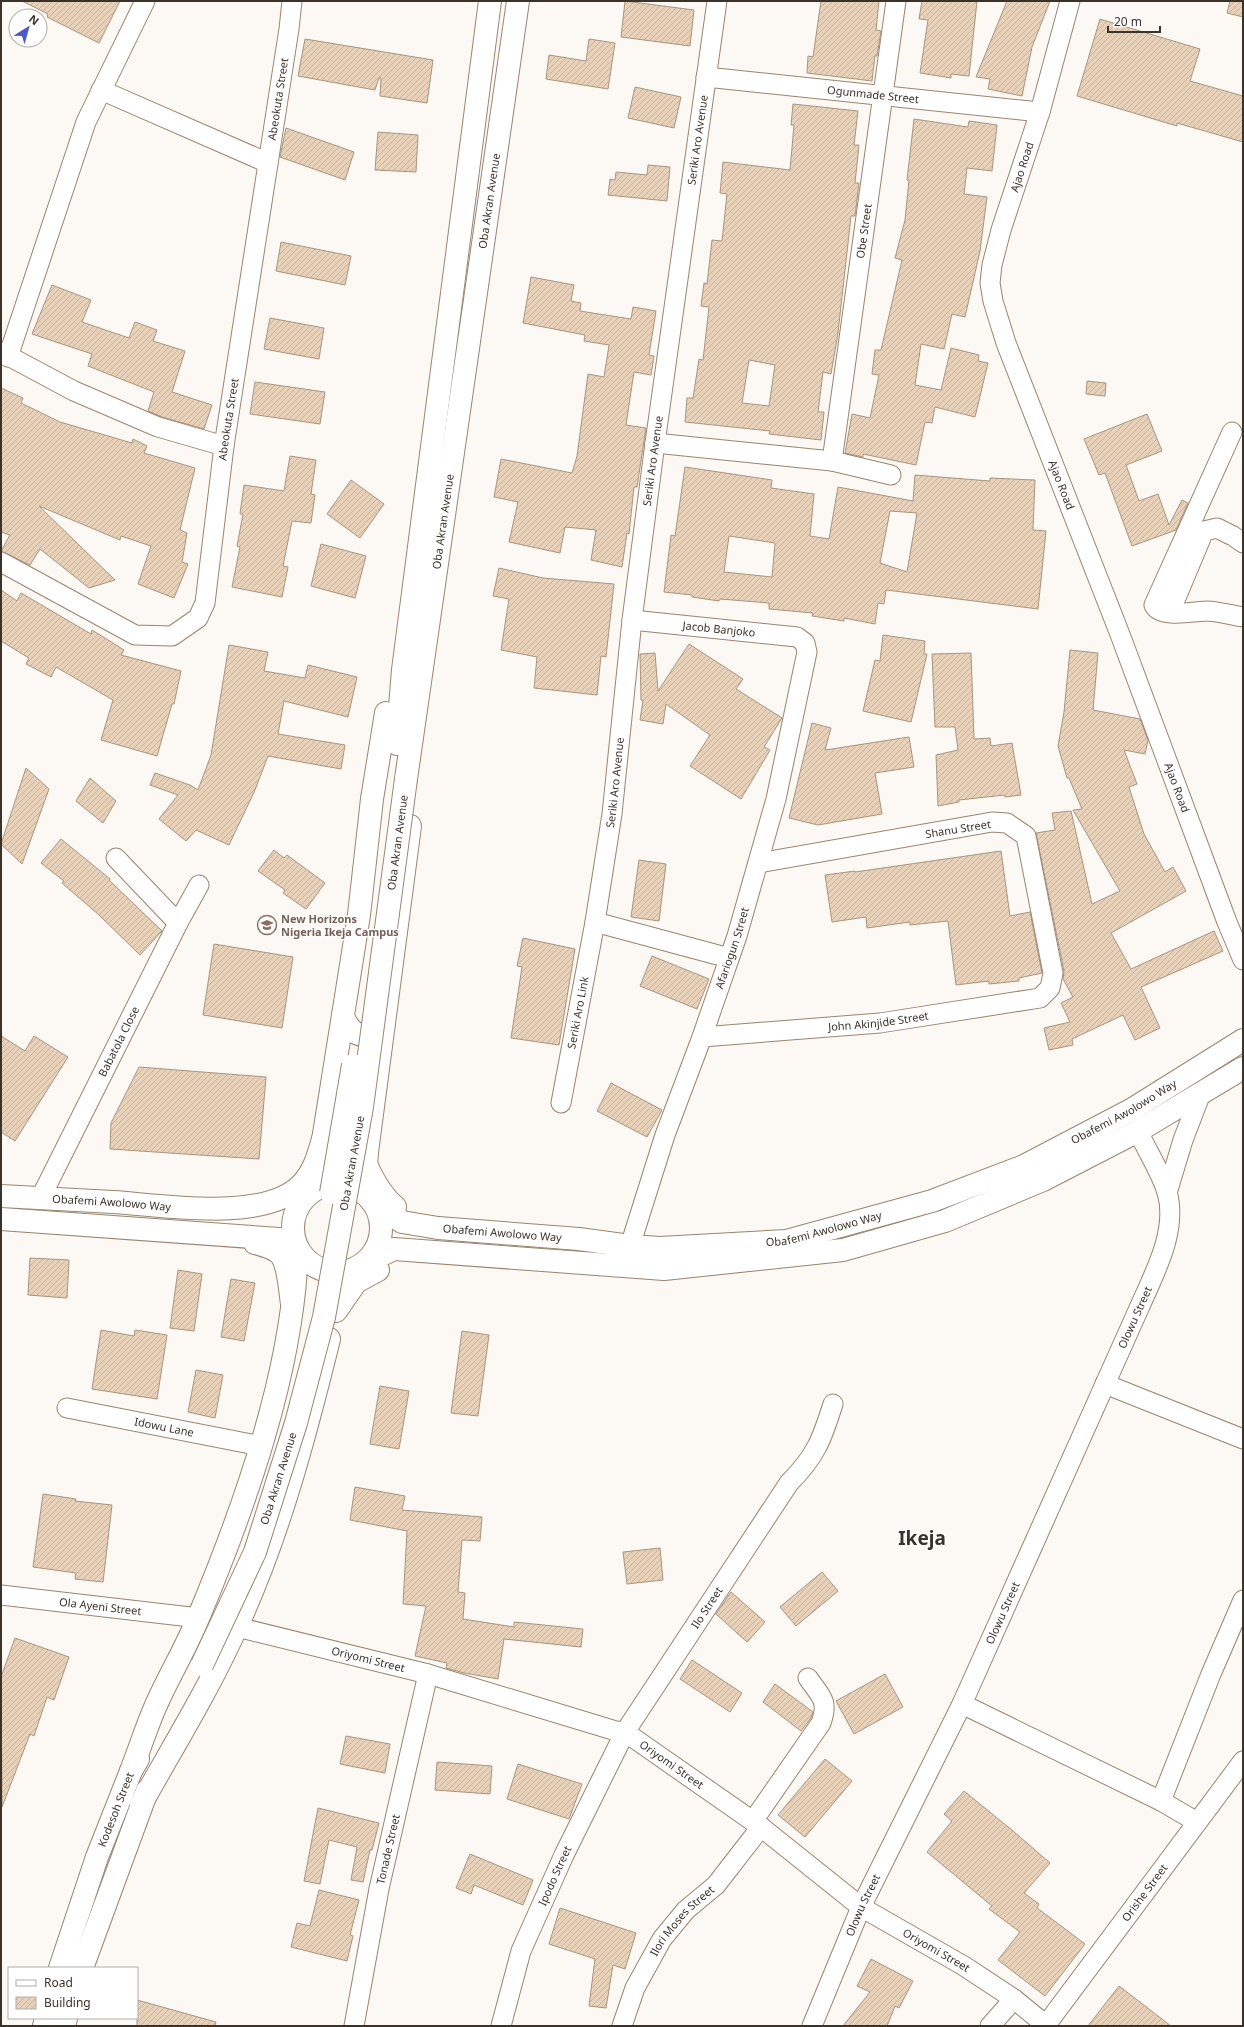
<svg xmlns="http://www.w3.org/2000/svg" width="1244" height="2027" font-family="'Noto Sans',sans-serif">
	<defs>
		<pattern id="building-hatch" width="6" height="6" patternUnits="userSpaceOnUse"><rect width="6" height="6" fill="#e7d1b8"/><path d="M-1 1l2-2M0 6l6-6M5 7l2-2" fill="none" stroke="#c7b49e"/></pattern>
	</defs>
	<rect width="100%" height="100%" fill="#fcf8f3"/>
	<!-- building -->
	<path fill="url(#building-hatch)" stroke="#aa957e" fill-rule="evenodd" d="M22,1H120L99,43L47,17L48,14Z
		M625,1L694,10L690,46L621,37Z
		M821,1H879L876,30L881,31L877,56H875L872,81L807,73L808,56L813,57Z
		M922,1H977L969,76L951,74V78L920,73L928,20L919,19Z
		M1007,1H1050L1032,47L1022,96L988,89L990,79L976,77Z
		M1230,1H1243V17L1227,13Z
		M1100,19L1200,49L1190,81L1243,96V142L1177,123V126L1077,96Z
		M305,39L433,60L427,103L380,96L381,78H379L375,90L298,76Z
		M589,39L615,43L608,89L546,79L549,55L586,61Z
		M635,87L681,97L674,128L628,118Z
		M793,104L858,111L854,145H859L855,183H859L855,216H851L838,333L831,374L823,372L818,412H824L821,440L769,434L770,431L685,422L687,398H693L699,359L703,360L709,307L701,306L704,283L707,284L712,240L722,241L727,194L720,193L723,162L790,170L794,125H791ZM749,360L775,365L769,406L742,403Z
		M914,119L968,127L969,121L997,125L992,171L967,168L964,194L987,197L980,251L965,317L952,314L944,349L921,344L915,385L941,390L951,348L979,355L978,361L988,363L975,417L935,407L932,423L925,422L916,465L863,454V457L845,453L852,414L870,418L879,375L872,374L875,350H881L902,260L895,258L905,220L909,180H907Z
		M286,128L354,152L345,180L280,157Z
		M378,132L418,135L416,172L375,170Z
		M648,165L670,167L667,201L608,195L610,179L615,180L616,172L647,175Z
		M281,242L351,256L345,285L276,271Z
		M531,277L574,285L571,301L581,303L580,311L631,319L633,307L656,311L649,355L654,356L651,375L634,372L626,425L646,428L637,487H634L629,534L627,533L622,567L591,560L596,530L565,527L560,553L509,542L518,502L494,497L501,459L572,473L577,456L588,374L604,377L609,345L584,341L585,335L523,323Z
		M52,285L91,300L82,322L129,338L135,322L157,330L153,341L185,351L172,392L212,405L204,429L162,417L148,411L154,392L88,366L92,354L32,334Z
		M270,318L324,328L319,359L264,349Z
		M1087,381L1106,383L1105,396L1086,394Z
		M255,382L325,392L320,424L250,414Z
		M1,388L23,398L21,403L60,422L132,443L133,439L147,446L144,453L195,468L180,530L187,533L182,562L188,564L174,598L138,584L151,546L121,536L120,540L39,506L115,580L89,588L40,549L30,565L1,551L10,535L1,532Z
		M1147,414L1162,451L1126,465L1139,501L1158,494L1169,525L1182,500L1188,503L1176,530L1132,546L1105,473L1099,475L1084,439Z
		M290,456L316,460L311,494L315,495L311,523L292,521L283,566L288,567L282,597L232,587L240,547L237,546L243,514H240L244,485L284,491Z
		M685,467L772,480L771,488L814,494L810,536L829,539L838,487L913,501L915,475L990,481V478L1035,480L1033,530L1046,531L1038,609L886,590L884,604L878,603L875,624L844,618V621L812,616L813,613L769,609V603L720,599L719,601L692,597V595L664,592L671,535L675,536ZM890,511L917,513L907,572L880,563ZM729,536L775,543L772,577L724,572Z
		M351,480L384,504L360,538L327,514Z
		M321,544L366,556L355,598L311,586Z
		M499,568L543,578L614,584L606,657L601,656L597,695L534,688L537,657L501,650L509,599L493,596Z
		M1,590L17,601L21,593L91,634L92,630L124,650L121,655L181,671L174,704H172L157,756L101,740L113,700L56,667L51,677L26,664L29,658L1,641Z
		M883,635L925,641L924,654H927L911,722L863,711L875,660L880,661Z
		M689,644L743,679L736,689L782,718L764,747L770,750L741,799L690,766L710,735L666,704L663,724L640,720L643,700H641L640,654L655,653L658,691Z
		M229,645L268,652L264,671L305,678L308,665L357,677L348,717L284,701L278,734L345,745L341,769L268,756L255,790L229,845L196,830L186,841L159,819L178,795L150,785L155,773L190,785L198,790L211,755Z
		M1070,650L1098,653L1093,710L1140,719L1148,740L1145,754L1124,750L1137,784L1129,787L1144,834L1165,872L1173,867L1186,891L1111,933L1131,969L1214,931L1223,951L1141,987L1160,1028L1135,1040L1123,1015L1072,1039L1073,1045L1049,1050L1044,1028L1070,1022L1061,1003L1073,997L1063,979L1064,971L1036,833L1055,830L1052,813L1071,811L1092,904L1120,891L1073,810L1082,809L1069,778H1067L1058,746L1064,712Z
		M971,653L974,739L990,738L991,746L1012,743L1021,795L1005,797V795L959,800V802L938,806L936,755L958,750L955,727H935L932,654Z
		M812,723L831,728L825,750L909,737L914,767L875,773L882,814L818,825L789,818Z
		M26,768L49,789L22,864L1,844Z
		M90,778L116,801L103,823L76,801Z
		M61,839L110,879L109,880L162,931L140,955L99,915L62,883L64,881L41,863Z
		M274,850L284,858L287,855L325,883L306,909L283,893L285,890L258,871Z
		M1001,851L1010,916L1030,912L1042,973L1019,978V981L989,984V981L956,985L948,921L910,925V922L867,928L866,917L832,922L825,875L855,871V872Z
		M639,860L666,864L659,921L631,917Z
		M523,938L575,949L559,1045L511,1038L522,967L517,966Z
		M214,944L293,957L282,1028L203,1015Z
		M652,956L709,979L697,1009L640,986Z
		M1,1036L25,1051L34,1036L68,1057L15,1141L1,1132Z
		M139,1067L266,1077L259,1159L110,1149L111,1123Z
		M611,1083L662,1110L647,1137L597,1111Z
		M30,1258L69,1260L67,1298L28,1295Z
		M178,1270L202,1274L194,1331L170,1328Z
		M231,1279L255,1283L244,1341L221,1337Z
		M101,1330L134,1336L135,1330L167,1335L157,1399L92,1389Z
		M462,1331L489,1335L478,1416L451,1413Z
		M196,1370L223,1375L215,1418L188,1412Z
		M380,1386L409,1391L399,1449L370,1444Z
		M355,1487L405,1496L402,1510L482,1517L480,1541L462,1540L458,1592L465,1593L463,1619L514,1627V1622L583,1629L581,1647L504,1639L498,1679L464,1673L446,1668L447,1663L415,1656L426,1606L403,1604L407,1531L350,1520Z
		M43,1494L76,1499L75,1501L112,1505L103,1582L75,1579L76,1573L33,1567Z
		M660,1548L663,1580L627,1584L623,1552Z
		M822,1572L838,1591L796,1626L780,1607Z
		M731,1592L765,1622L747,1642L716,1614Z
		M15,1638L69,1657L54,1700L47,1697L34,1736L30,1734L2,1807L1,1677Z
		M692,1660L742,1693L730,1712L680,1679Z
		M885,1674L903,1707L854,1734L836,1701Z
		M775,1684L813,1712L811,1718L801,1731L763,1702Z
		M346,1736L390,1744L385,1773L340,1764Z
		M825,1759L852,1781L805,1837L778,1815Z
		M437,1762L492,1766L490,1794L435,1790Z
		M518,1764L582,1784L569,1819L507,1799Z
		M964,1791L1013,1831L1050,1863L1024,1893L1039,1904L1037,1908L1085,1944L1045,1996L998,1960L1020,1932L989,1909L992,1906L927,1852L952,1821L944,1814Z
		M318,1808L379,1823L372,1850H370L363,1882L351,1880L357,1847L329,1840L320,1884L304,1881Z
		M470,1854L533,1880L523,1905L474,1885L471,1894L456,1888Z
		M319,1890L359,1900L350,1935L353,1936L347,1961L291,1947L297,1923L310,1926Z
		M560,1908L636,1933L625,1969L613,1965L606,2008L589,2006L595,1959L549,1944Z
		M871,1959L913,1981L899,2008L895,2006L887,2026H843L870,1992L857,1986Z
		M1119,1986L1171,2026H1088Z
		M137,2000L216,2022L215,2026H137Z"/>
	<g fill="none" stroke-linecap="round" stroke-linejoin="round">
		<!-- street casing -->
		<g stroke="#9a856f" stroke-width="21">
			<g id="street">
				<path id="s1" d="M1070,1L1040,112L1001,230L992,265L990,283L993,301L1006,343L1121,637L1227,922L1243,960"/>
				<path id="s2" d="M706,77L1040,112"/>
				<path d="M101,90L268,163"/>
				<path d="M1,352L74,391L158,427L224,446"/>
				<path d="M8,357L86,122L145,1"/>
				<path d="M1232,432L1154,605C1161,619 1195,611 1208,611C1220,612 1232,615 1243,617"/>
				<path d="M655,443L832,461L891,475"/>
				<path id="s3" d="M832,461L896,1"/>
				<path id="s4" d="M1,562L135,635L172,636L198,618L205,603L224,446L289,29L292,1"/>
				<path d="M1170,612L1204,531L1217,528L1233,536L1243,543"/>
				<path d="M116,858L178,923"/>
				<path d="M595,922L729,958"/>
				<path id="s5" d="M702,1037L880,1023L1040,998L1050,988L1053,973L1026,836L1007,823L992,822L758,863"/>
				<path id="s6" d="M561,1103L595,922L612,814L632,620L655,443L717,1"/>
				<path d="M1167,1193L1183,1140L1201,1093"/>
				<path id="s7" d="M40,1199L178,923L199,885"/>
				<path id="s8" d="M630,1246L665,1135L702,1037L737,936L776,799L807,652L805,643L797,637L632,620"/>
				<path d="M1105,1384L1243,1439"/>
				<path id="s9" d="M67,1408L261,1446"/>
				<path id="s10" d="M1,1595L199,1618"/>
				<path id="s11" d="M237,1627L428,1674L616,1731L625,1732L761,1827L861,1907L964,1966L1014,1999L1047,2026"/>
				<path d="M962,1704L1161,1801L1197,1822"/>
				<path d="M1161,1801L1211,1674L1243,1600"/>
				<path d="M753,1821L821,1723C829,1700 821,1697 808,1678"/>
				<path id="s12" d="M1046,2025L1243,1761"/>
				<path id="s13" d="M354,2026L379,1889L428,1674"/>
				<path id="s14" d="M501,2026L521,1951L564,1855L625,1732L789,1483C816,1456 822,1439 833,1404"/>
				<path id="s15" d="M622,2026L635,1988L662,1939L686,1910L716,1885L761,1827"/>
				<path id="s16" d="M812,2026L861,1907L962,1704L1140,1306C1155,1272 1178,1230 1167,1192C1160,1170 1147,1151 1138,1131"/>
				<path d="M990,2026L1014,1999"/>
			</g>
		</g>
		<!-- secondary casing -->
		<g stroke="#9a856f" stroke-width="24">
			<g id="secondary">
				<path d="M397,744L403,670L490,1"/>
				<path id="s17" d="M406,779L518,1"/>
				<path d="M343,1017C351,1033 357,1037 376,1035L384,1023"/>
				<path d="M311,1191L316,1184L359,915L372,799L386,713"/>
				<path d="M364,1193L367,1152L410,826"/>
				<path d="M131,1771C140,1748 147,1725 157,1703C170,1674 187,1646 199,1616C245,1506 294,1368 297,1248"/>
				<path d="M141,1804C174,1745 210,1687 237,1626C279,1535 305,1436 329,1339"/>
				<path id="s18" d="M60,1968L97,1857L131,1771L138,1759"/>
				<path d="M82,1968L147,1791"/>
				<path d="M44,2026L46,2018"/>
				<path d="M64,2026L66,2018"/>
			</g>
		</g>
		<!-- primary casing -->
		<g stroke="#9a856f" stroke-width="24">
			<g id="primary">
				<path d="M366,1164C373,1180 382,1196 395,1207"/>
				<circle cx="337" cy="1228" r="44"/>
				<path id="s19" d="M1,1196C38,1198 76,1200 113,1202C162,1205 265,1223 302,1184C316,1170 320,1148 326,1129"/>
				<path id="s20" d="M371,1200L402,1222L438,1228L579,1239L630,1246L660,1248L786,1241L932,1201L1024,1166L1131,1110L1243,1040"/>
				<path d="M1,1219L279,1239L297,1248"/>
				<path d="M255,1243C263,1245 275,1248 281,1255C289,1266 290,1291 292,1304"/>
				<path d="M365,1263L394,1249L664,1269L843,1250L945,1221L1043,1180L1138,1131L1243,1068"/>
				<path d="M336,1311L356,1282L378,1270"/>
			</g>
		</g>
		<!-- street -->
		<use href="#street" stroke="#fff" stroke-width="19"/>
		<!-- secondary -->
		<use href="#secondary" stroke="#fff" stroke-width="22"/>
		<!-- primary -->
		<use href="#primary" stroke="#fff" stroke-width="22"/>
		<!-- secondary-bridge casing -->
		<g stroke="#9a856f" stroke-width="24" stroke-linecap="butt">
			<g id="secondary-bridge">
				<path d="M331,1193L353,1065"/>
				<path id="s21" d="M202,1665L255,1552L296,1423L324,1317L362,1107L406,779"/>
			</g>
		</g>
		<!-- secondary-bridge -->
		<use href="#secondary-bridge" stroke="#fff" stroke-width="22"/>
	</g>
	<!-- icons -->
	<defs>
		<g id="school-ring" transform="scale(1)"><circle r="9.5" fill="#fff" stroke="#8d6e63" stroke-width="1.5"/><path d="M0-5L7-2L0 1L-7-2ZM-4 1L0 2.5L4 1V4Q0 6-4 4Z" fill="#8d6e63"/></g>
	</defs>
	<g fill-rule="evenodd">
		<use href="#school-ring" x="267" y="925"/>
	</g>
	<g text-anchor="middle" stroke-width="3" stroke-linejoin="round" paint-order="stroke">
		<!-- street labels -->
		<g font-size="11" fill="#3b3229" stroke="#fff">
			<text dy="4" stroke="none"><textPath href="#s2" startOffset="168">Ogunmade Street</textPath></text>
			<text dy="4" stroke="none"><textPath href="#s4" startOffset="747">Abeokuta Street</textPath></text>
			<text dy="4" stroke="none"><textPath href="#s6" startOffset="973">Seriki Aro Avenue</textPath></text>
			<text transform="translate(1022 167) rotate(-72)" y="4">Ajao Road</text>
			<text dy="4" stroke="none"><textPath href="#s17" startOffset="584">Oba Akran Avenue</textPath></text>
			<text dy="4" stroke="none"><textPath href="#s3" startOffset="232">Obe Street</textPath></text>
			<text dy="4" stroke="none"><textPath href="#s4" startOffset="423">Abeokuta Street</textPath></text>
			<text dy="4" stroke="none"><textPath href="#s6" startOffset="649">Seriki Aro Avenue</textPath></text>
			<text dy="4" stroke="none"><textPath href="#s1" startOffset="508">Ajao Road</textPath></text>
			<text dy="4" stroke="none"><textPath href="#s17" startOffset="260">Oba Akran Avenue</textPath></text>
			<text transform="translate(719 629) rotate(6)" y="4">Jacob Banjoko</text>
			<text dy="4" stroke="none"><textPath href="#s6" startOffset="325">Seriki Aro Avenue</textPath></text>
			<text dy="4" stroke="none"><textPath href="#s1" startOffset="832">Ajao Road</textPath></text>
			<text transform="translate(958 829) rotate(-9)" y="4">Shanu Street</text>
			<text dy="4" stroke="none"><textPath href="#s21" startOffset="850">Oba Akran Avenue</textPath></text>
			<text dy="4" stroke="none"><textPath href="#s8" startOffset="315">Afariogun Street</textPath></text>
			<text dy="4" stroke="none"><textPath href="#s6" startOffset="92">Seriki Aro Link</textPath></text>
			<text dy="4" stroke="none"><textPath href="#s5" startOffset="177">John Akinjide Street</textPath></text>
			<text dy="4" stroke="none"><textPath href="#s7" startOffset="176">Babatola Close</textPath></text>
			<text dy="4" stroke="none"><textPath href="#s20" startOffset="787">Obafemi Awolowo Way</textPath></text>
			<text dy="4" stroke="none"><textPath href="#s21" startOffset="526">Oba Akran Avenue</textPath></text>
			<text dy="4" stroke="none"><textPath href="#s19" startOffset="111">Obafemi Awolowo Way</textPath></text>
			<text dy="4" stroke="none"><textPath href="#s20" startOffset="463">Obafemi Awolowo Way</textPath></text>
			<text dy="4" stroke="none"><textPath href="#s20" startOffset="139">Obafemi Awolowo Way</textPath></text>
			<text dy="4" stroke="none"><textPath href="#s16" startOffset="779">Olowu Street</textPath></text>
			<text dy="4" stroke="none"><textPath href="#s9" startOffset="99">Idowu Lane</textPath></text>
			<text dy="4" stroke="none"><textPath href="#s21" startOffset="202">Oba Akran Avenue</textPath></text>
			<text dy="4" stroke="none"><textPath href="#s10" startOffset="100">Ola Ayeni Street</textPath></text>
			<text dy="4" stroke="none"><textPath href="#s14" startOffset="469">Ilo Street</textPath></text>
			<text dy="4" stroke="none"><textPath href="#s16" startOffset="455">Olowu Street</textPath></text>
			<text dy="4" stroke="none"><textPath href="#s11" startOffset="135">Oriyomi Street</textPath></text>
			<text dy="4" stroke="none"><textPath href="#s11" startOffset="459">Oriyomi Street</textPath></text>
			<text dy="4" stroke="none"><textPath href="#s18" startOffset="168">Kodesoh Street</textPath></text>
			<text dy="4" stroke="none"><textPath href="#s13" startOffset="180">Tonade Street</textPath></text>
			<text dy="4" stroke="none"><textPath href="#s14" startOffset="160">Ipodo Street</textPath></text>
			<text dy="4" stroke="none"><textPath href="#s12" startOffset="165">Orishe Street</textPath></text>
			<text dy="4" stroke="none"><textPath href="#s16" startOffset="131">Olowu Street</textPath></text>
			<text dy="4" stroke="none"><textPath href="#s15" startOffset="123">Ilori Moses Street</textPath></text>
			<text dy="4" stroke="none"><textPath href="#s11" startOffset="783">Oriyomi Street</textPath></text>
		</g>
		<!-- education labels -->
		<g font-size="11" font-weight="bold" fill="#785e54" stroke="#fff" text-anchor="start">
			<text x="281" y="923">New Horizons<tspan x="281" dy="13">Nigeria Ikeja Campus</tspan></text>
		</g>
		<!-- town labels -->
		<g font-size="19" font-weight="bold" fill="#3b3229" stroke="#fff">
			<text x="922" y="1545">Ikeja</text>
		</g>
	</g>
	<!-- border -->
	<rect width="1244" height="2027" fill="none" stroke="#3b3229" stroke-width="4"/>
	<!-- legend -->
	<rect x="8" y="1967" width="130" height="52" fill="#ffffff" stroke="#b1ada9"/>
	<rect x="16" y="1980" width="20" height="6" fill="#ffffff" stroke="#b1ada9"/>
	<text x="44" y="1987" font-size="12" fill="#3b3229">Road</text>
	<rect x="16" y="1997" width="20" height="12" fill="url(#building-hatch)" stroke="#b1ada9"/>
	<text x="44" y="2007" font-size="12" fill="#3b3229">Building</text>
	<!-- north arrow -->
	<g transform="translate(28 28) rotate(37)"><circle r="19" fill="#ffffff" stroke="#b1ada9"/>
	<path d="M0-3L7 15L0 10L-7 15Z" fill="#4a58cd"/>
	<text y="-6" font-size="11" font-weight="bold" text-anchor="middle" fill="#3b3229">N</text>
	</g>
	<!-- scale -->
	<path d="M1108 26v6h52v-6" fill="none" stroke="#3b3229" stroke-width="2"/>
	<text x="1114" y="26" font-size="12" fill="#3b3229" stroke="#ffffff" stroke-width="3" paint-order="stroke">20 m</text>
</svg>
